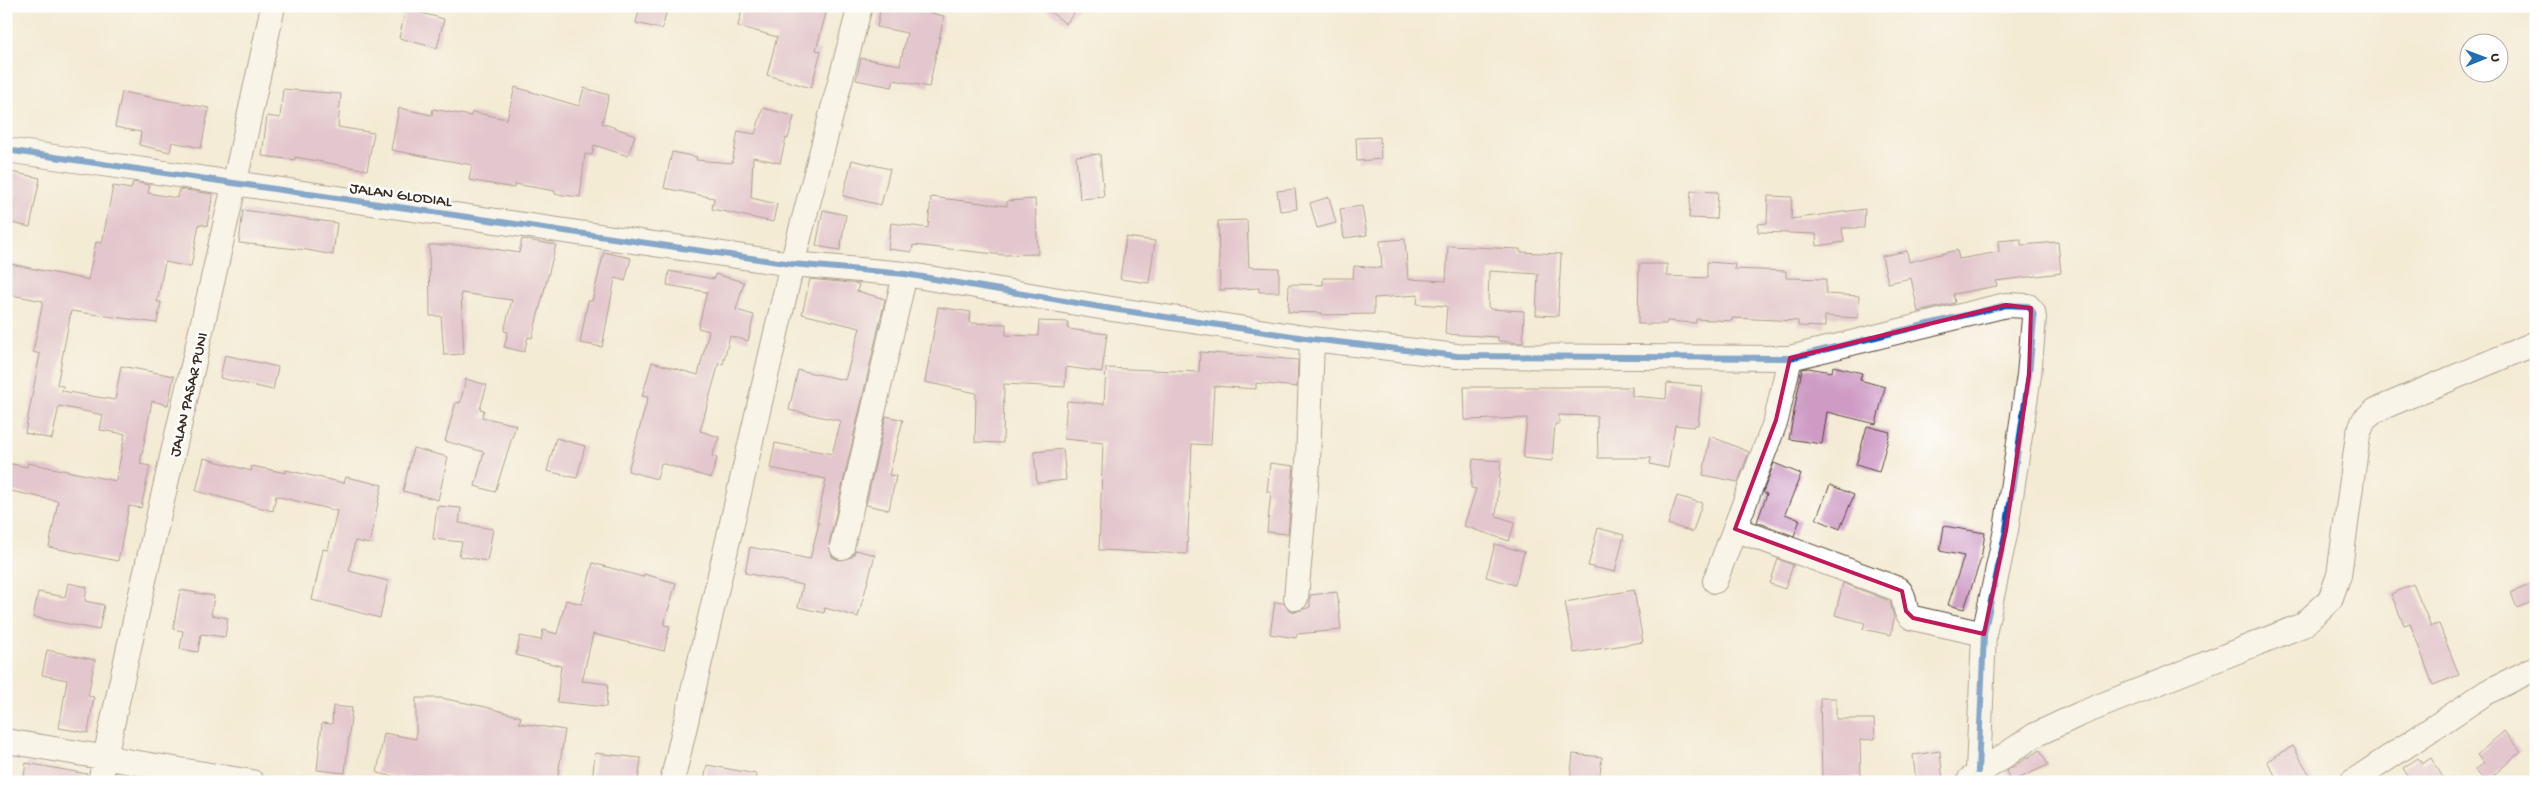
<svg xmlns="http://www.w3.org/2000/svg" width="2542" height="788" font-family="'Gochi Hand',sans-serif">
	<rect width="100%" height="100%" fill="#fff"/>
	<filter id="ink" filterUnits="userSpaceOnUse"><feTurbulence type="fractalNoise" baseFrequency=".02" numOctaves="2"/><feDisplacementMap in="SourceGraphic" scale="10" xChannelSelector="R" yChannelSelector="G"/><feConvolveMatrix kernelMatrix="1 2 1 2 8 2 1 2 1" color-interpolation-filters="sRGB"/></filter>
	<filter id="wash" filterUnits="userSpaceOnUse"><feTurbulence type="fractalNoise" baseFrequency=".0096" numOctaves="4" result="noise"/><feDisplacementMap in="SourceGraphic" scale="20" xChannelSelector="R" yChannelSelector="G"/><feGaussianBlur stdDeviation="1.12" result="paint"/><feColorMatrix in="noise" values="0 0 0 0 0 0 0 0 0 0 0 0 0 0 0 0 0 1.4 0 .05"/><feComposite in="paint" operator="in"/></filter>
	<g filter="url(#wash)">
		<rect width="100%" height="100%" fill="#f4ebd6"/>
		<g id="blocks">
			<!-- building -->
			<path fill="#ce9bc5" d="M640,6H668L662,29L636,23Z
				M743,6H828L816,50L821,51L811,88L767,75L777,37L738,26Z
				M881,6H899L944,16L929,87L894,80L892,87L856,80L861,58L900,65L907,33L877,27Z
				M1043,6H1079L1066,24Z
				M406,9L444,19L437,48L399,38Z
				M515,87L579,106L584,88L609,95L602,123L635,135L628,156L594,145L592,155L585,154L580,197L555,194V191L515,184L514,188L469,180L472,165L391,150L399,108L432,115L433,109L471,116L472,112L507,119Z
				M283,89L341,94L338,127L374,133L367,170L295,157V160L262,156L267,116L280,118Z
				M122,92L209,108L201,148L172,142L170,152L139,145L141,132L115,127Z
				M763,108L794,116L788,139L786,138L780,163L753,157L751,198L777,204L773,222L712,209L714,198L664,188L672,152L697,157L696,160L732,163L738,131L755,134Z
				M1380,137L1381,159L1357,161L1356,138Z
				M1100,154L1104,197L1080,199L1076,156Z
				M852,160L890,169L881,205L843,196Z
				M6,171L40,178L30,227L6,222Z
				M133,182L150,185L148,193L177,198L179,189L213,194L207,226L199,224L191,267L165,262L157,302H161L157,323L71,311L57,385L63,386L62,391L115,400L121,366L174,376L168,405L152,401L140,464L150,466L141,508L129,506L118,561L49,547L58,501L6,490V463L27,467L28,463L116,481L125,434L100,430L103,415L59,406L52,439L25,433L40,354L33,352L43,301L6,294V263L88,280L96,242L102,243L113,186L131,189Z
				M1295,189L1297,209L1280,211L1277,191Z
				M1691,191L1718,192L1716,219L1689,218Z
				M1768,196L1792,197L1791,219L1865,209L1864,228H1842L1844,242L1817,246L1816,234L1758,232V224L1767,223Z
				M931,197L1007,206V201L1035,199L1038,254L1004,255L913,245L912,252L888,249L891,223L928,228Z
				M1329,197L1336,223L1317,228L1310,203Z
				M1362,206L1367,235L1344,238L1340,209Z
				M243,210L337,223L333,255L307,250L239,243Z
				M823,210L846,215L840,250L816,246Z
				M1247,220L1249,267L1279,268V292H1259V288L1220,290L1218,221Z
				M1126,237L1155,241L1149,283L1120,279Z
				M522,239L556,245L532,338L528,337L524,352L504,347L508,332L504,331L512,300L461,293L464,354L444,355L441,316H430L429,245H469L519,253Z
				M1405,239L1408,279L1446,281L1448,246L1520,249V252L1561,254L1558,316L1536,315L1538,274L1489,271L1488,306L1490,309L1524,311L1523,343L1498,341V337L1445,334L1447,306L1417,304L1418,295L1374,298V314L1322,315V313L1288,312L1289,284L1323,285V278H1353L1354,266L1382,268L1380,241Z
				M2021,239V245L2058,242L2061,273L1996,281L1997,286L1953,294L1955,303L1918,312L1911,278L1888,283L1882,256L1907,251L1909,262L1957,250L1959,259L1999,252L1998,241Z
				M604,252L631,258L625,281L615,278L602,347L580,343L588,301H592Z
				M1707,262L1735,264L1734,269L1786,271V278L1826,279V294L1859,296L1858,318L1825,316V327L1798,326V321L1732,318V321L1696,319V323L1667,321L1666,324H1638L1639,264H1667V276L1707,278Z
				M669,271L714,279L715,274L744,282L736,310L754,315L748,341L730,336L723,364L719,363L700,431L719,437L712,456L717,458L711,478L661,463L657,479L628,471L648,397L642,396L652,362L698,375L709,331L698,328L707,292L667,285Z
				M810,279L859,284L857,291L885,299L829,544L832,557L839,560L852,557L856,550L875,555L858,617L825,608L824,613L798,607L803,585L745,573L750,547L810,559L819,523H817L826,479L770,468L775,443L832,454L841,421L789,410L798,370L845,380L860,328L802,314Z
				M938,307L971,312L969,323L1006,324V335L1038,336L1039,321L1068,322V329L1107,334L1102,372L1066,367L1065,387L1004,384L1003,443L975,442L976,393L925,382Z
				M1200,352L1298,360L1297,387L1256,383V389L1214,386L1211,445L1192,444L1187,554L1099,550L1103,443L1064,439L1067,401L1104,404L1106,368L1199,372Z
				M225,355L278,367L273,390L220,378Z
				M1833,366L1862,373L1860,380L1885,387L1876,424L1827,412L1822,444L1789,439L1802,369L1808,368L1832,372Z
				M466,379L487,385L480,409L484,410L482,417L516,425L495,492L475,486L484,452L445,441L456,402L460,403Z
				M1667,383L1702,386L1698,425H1695L1694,427L1675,425L1668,468L1650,464L1651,458H1598L1597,416L1559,415V424H1555L1552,461L1523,458L1527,418L1465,420L1464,387H1632V396L1666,399Z
				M886,416L903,420L889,475L896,476L889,510L866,505Z
				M1867,426L1890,432L1879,472L1856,465Z
				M1710,436L1749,452L1738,482L1703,475Z
				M556,438L585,446L577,478L547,471Z
				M413,448L448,457L438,500L403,491Z
				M1063,449L1066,480L1037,483L1034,452Z
				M204,458L251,471L252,466L286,473V470L344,483L346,477L382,485L369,544L355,541L349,571L388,581L380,618L312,600L323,549L328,550L337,511L276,496L273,511L196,491Z
				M1473,459L1501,461L1496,516L1515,522L1509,541L1464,526L1476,489L1471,488Z
				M1270,463L1294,466L1288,534L1267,532L1271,492H1267Z
				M1774,463L1801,474L1785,514L1800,520L1794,536L1757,522L1767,494L1763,492Z
				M1830,485L1854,495L1840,529L1816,519Z
				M1677,496L1702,503L1693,532L1668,524Z
				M437,506L461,508L459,523L493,529L487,561L459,556L462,542L433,539Z
				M1944,526L1985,533L1981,559L1964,609L1948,605L1964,556L1940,551Z
				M1598,528L1624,535L1615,572L1588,566Z
				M1495,544L1524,552L1515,585L1486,577Z
				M1778,559L1793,565L1785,589L1770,584Z
				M593,563L643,577L644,574L676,583L664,625L670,626L664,651L593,634L582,681L608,684L606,707L557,702L561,666L516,655L520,636L541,640L543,630L557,634L566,600L582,604Z
				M68,583L87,587L85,601L104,605L99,630L33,617L38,592L65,597Z
				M1843,583L1890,601L1894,618L1891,635L1863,629L1865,623L1835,615Z
				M2413,584L2431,626L2439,624L2459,675L2433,685L2410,623L2404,625L2391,594Z
				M2529,585H2532L2536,600L2517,608L2511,593Z
				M180,590L214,596L211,615L228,618L225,637L201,634L198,652L180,649L183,631L173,629Z
				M1634,590L1643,642L1574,653L1565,602Z
				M1337,592L1341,630L1297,634L1296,638L1270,634L1275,602L1283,603L1288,609L1295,612L1310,607V595Z
				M47,650L95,660L88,696L94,697L88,733L59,728L67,680L42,675Z
				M416,698H441L486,707L521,717L519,723L565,730L557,782H448L449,777H396L377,773L384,733L416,739Z
				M1820,698H1836V719H1874L1875,739L1860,740L1861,777L1822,778Z
				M333,706L352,708L345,773L317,770L322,723L332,724Z
				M2504,731L2521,751L2486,782L2475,770L2484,763L2477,755Z
				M2293,746L2314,782H2279L2267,761Z
				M2040,750L2048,765L2011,782L2006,771Z
				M1940,751L1943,782H1916L1913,755Z
				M595,753L641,758L638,782H592Z
				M1573,754L1602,757L1599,782H1570Z
				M2418,758L2422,764L2431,758L2446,782H2411L2403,768Z
				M26,763L87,774L86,782H23Z
				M707,765L756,774L755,782H704Z"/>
		</g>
	</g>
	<g filter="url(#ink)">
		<use href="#blocks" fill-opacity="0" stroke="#57473a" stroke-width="1"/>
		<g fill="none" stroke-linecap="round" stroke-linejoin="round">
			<!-- minor casing -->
			<g stroke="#57473a" stroke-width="26">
				<path id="minor" d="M6,150L792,264L905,274L1112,309L1312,339L1457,356L1790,358L2006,305L2028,306L2033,312L2034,318L2029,375L2006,530L1984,634L1978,771
					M1735,529L1898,589C1908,597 1901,612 1913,618L1984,634
					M842,547L905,274
					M1715,581L1776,420L1790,358
					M1296,598L1308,463L1312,339
					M6,741L252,782
					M1970,779L2035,735L2080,714L2303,625L2330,600L2339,575L2358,435L2364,420L2376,410L2536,343
					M100,782C154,522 219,266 273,6
					M672,782L792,264L860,6
					M2352,782L2487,692L2536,668"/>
			</g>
			<!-- minor -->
			<use href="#minor" stroke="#fff" stroke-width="24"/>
			<!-- cycleway casing -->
			<g stroke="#fff" stroke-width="9">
				<path id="cycleway" d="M6,150L792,264L905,274L1112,309L1312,339L1457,356L1790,358L2006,305L2028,306L2033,312L2034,318L2029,375L2006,530L1984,634L1978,771"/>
			</g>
			<!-- cycleway -->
			<use href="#cycleway" stroke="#0057b8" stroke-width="6"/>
		</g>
	</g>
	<!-- marked area -->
	<path d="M0 0H2542V788H0ZM2006,305L2031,308L2029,375L2006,530L1984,634L1913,618L1906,611L1902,591L1735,529L1776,420L1790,358Z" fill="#f4ebd6" fill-opacity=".55" fill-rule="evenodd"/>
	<path fill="none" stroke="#c2185b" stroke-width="4" stroke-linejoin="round" d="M2006,305L2031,308L2029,375L2006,530L1984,634L1913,618L1906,611L1902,591L1735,529L1776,420L1790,358Z"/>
	<g text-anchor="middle" stroke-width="5" stroke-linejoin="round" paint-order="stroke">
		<!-- street labels -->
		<g font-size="16" fill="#3b2a1e" stroke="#fff">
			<text transform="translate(401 193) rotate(8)" y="6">JALAN GLODIAL</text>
			<text transform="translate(187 394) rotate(-77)" y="6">JALAN PASAR PUNI</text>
		</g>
	</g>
	<!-- margin -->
	<rect width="2542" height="788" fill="none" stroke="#fff" stroke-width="25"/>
	<!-- north arrow -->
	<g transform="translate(2484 58) rotate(89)"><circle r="24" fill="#ffffff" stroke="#b1aaa5"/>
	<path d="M0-4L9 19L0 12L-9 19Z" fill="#1f6fb2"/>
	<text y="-8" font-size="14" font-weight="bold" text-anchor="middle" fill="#3b2a1e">U</text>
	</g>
</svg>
